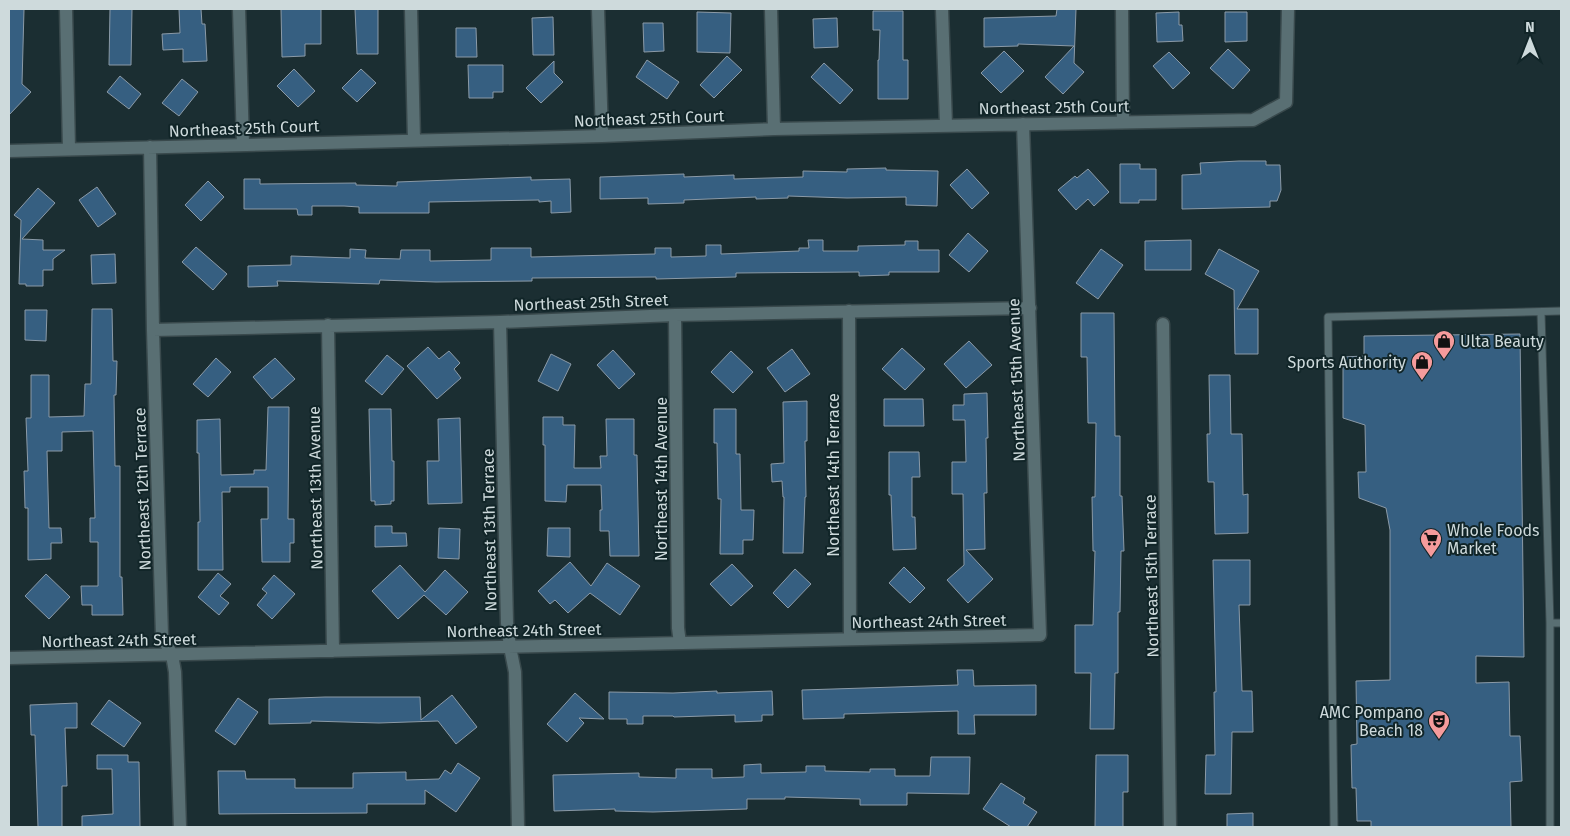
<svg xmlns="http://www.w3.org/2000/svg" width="1570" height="836" font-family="'Fira Sans',sans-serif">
	<rect width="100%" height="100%" fill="#1b2e32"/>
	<!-- building -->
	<path fill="#365f81" stroke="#8b9aa7" d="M9,9H24L22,84L31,92L9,115Z
		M110,9H132L131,65H109Z
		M179,9H201L202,24H205L207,61L183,62V49L163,50L162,34L180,33Z
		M281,9H321V44H305V56L282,57Z
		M355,9H378V54H357Z
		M1057,9H1076L1074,63L1084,72L1063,94L1045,77L1074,46L1018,44V46L984,47V18L1056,16Z
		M873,11H903V60H908V99H878V60H879L880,30H873Z
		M697,12L731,13L730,53L697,52Z
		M1179,12V25H1182L1183,41L1157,42L1156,13Z
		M1225,12H1247V41L1225,42Z
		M553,17L554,55H533L532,18Z
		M837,18L838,47L814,48L813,19Z
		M643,23H663L664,51L644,52Z
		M456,28H476L477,57H456Z
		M1228,49L1250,70L1233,89L1210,68Z
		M1004,51L1024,71L1001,93L981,73Z
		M1169,52L1190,73L1173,89L1153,66Z
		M727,56L742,70L714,98L700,85Z
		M647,60L679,82L667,99L636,77Z
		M554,61V73L563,82L541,103L526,88Z
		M824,63L853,90L840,104L811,77Z
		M468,65H503V92H493V98H469Z
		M294,69L315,91L298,107L277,86Z
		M361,69L376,83L357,102L342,88Z
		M120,76L141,94L129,109L107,92Z
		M182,79L198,92L179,116L162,103Z
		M1239,161H1266V165H1280L1281,190L1277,201H1270V207L1182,209V175L1201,174L1200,163Z
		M1120,164H1140V169H1156V200H1139V203H1120Z
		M886,168V170L938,171L937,206L906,205V197L847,198L788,196V198L756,199V197L684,200V203L648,204V198L600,199V177L684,174V177L734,175V179L803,177V171L847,172V169Z
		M967,169L989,193L972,209L950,185Z
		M1088,169L1109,192L1094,206L1088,199L1076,210L1058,190L1075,176L1077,178Z
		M531,177V180L570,179L571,212L551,213V201L539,202V200L429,202V213H359V207L344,206H312V215H298L297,209H244V179H260V184L356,183V185L397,186V182Z
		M208,181L224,197L201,221L185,205Z
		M97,187L116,214L98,227L79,200Z
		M38,188L55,203L22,239L43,240V250H65L53,259V270H43V286H26V284H19L21,220L14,215Z
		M968,233L988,251L969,272L949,255Z
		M808,240H823V251H858V246L905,245V241H918V250H939V272H889V275L859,276V272L736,273V277L656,279V277L532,278V281L436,282L380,280L379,284L277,281L278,286L248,287V266L291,265V256L350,258V249L366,250L365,258L400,259L401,250H430V261L491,260V248H531V257L655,254V248H671V257L706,256V245H721V254L799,251V248H809Z
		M1191,240V270H1145V241Z
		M196,247L227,274L213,290L182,262Z
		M1101,249L1123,265L1098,299L1076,283Z
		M1219,249L1259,271L1237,309H1258V354H1235L1234,290L1205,274Z
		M115,254L116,283L92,284L91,255Z
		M92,309H112L113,361H117L116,395H114L115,466H120V577H122L123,615H92V605H82L81,586H98V542H90V518H95L93,431L62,432V451H47L49,528H61L62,543H51V559L28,560V508H25L24,471H28L26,418H31V375H49V417L84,416L85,384H91Z
		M25,310H47L46,341L25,340Z
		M1081,313H1114L1115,436H1120V496H1122L1124,551H1121L1120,612H1118V673H1115L1114,729H1090L1091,673H1075V625H1093L1095,551H1093L1092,497H1095L1096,423H1088L1087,357H1081Z
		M1520,334L1524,657L1476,656V683L1509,682L1510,736H1520L1522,781L1510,782L1511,827H1371V821H1357L1356,788H1352L1351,745L1357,744L1356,681L1390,680V530L1386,508L1359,498L1358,472H1366L1365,425L1343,418V357L1364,356V336Z
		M969,341L992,365L966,388L944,364Z
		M428,347L439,359L449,351L460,363L454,369L461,378L437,399L407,366Z
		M902,348L925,369L905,390L882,369Z
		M792,349L810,374L785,392L767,368Z
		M613,350L635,374L619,389L597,365Z
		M731,351L753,372L733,393L711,372Z
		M551,354L571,364L558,391L538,381Z
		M387,355L404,369L382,395L365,381Z
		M216,358L231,372L208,397L193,384Z
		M275,358L295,379L272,399L253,377Z
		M1209,375H1230L1231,434H1242L1243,495L1248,494V533L1215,534L1214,482H1208L1207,434H1210Z
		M987,393L988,438H986L987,493H984L985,549L966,550L993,579L968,603L947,580L964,565L963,494H952V462H966L965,420H953V405H964V394Z
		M884,399H923L924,426H884Z
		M807,401V441H805L806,497H805L803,553H783L784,497H783L782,481L772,482L771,464L784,463L783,402Z
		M268,407H289L288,519H294V543H290V562H262L261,519H268V487H230V492H222L223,570H198V522H200L199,453H197V420L220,419L221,475L254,474V470H266Z
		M369,409H391L392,461H394V501H391V504L375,505V501H371Z
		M714,409H736V454H740L741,510H754L753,540H743V554H720L721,499H718L717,443H714Z
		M543,417H563V425H575L574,468H601L600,456H607L606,419H634V455H637L639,556H610L609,531H600V510H602L601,485H567L566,502L545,501V445H543Z
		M460,418L462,503L428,504L427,461H439L438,419Z
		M889,452H919L920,477H912V517H915L916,549L893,550L891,495H889Z
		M375,526H392V533H406L407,546L375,547Z
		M439,528L460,529L459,559L438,558Z
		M548,528H570V557L547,556Z
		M1213,560H1250V605H1239L1242,691H1252L1253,732H1232L1231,794H1205L1206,755H1215L1214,692H1216Z
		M570,562L591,586L607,563L640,586L620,615L590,593L568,613L555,600L550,604L538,591Z
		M732,564L753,586L731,606L710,584Z
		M400,565L425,592L445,570L468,592L446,615L424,595L398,619L372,591Z
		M904,567L925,588L910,603L889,583Z
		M795,569L811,584L788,608L773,593Z
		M218,573L231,584L220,596L229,603L219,615L198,597Z
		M46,574L70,597L49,619L25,596Z
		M274,575L295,594L272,619L257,605L267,593L262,589Z
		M957,670H973L974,686L1036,685V715H974L975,734H958V711L844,714V718L803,719L802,690L958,685Z
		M717,691V693L772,691L773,715H762V721L735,722V715L674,717L673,716H643V724H627V719H609V692L673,693Z
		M575,693L604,719L579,718L584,723L567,742L547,724Z
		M452,695L477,727L456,744L438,721L379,723L311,721V723L269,724V699L325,697H420L421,720Z
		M238,698L258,712L235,745L215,731Z
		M109,700L141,723L124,747L91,724Z
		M77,703V728H65L67,786H62V827H38L35,735H31L30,705Z
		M97,755H128V762H139L140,827H82V816L113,814L112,769H97Z
		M1096,755H1128V792H1123V827H1095Z
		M931,757H970L969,794L907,793V805H860V799L785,797V799H747V809L653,812L615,811V809L554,811L553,775L639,773V777L676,778V769H712V778L744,777V765L761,764V773L806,772V766H825V771L870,772V769H895V776H930Z
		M458,763L480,778L456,812L425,790V804H367V813L219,814L218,771H245L246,779H295V788H353V773L406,772V780L439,779L445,770L451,774Z
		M1001,783L1025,798L1023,803L1037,812L1027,827H1011L983,809Z
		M1253,813V827H1227V814Z"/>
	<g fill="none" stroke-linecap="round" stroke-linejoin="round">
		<!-- lane casing -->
		<g stroke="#39494c" stroke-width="9">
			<path id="lane" d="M1541,312L1550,623V827
				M1550,623H1561
				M1334,827L1328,317L1561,311"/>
		</g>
		<!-- street casing -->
		<g stroke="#39494c" stroke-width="15">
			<path id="street" d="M66,9L69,149
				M239,9L243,144
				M411,9L414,140
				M598,9L602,136
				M771,9L774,129
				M942,9L946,125
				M1122,9L1123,122
				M150,147L153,330L162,636L172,655L175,672L180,827
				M9,151L602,136L774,129L1253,120L1286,102L1288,9
				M849,311L850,639
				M675,315L678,628L680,643
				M500,322L507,623L510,647L515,672L518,827
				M1163,324L1170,827
				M328,325L333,651
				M153,330L500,322L675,315L1030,308
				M9,658L1040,635L1023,124"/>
		</g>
		<!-- lane -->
		<use href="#lane" stroke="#596f73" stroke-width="7"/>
		<!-- street -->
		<use href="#street" stroke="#596f73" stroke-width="12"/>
	</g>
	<!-- icons -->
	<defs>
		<g id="shop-pin" transform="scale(1.125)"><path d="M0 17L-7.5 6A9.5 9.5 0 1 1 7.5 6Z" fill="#f59b9c" stroke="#112528"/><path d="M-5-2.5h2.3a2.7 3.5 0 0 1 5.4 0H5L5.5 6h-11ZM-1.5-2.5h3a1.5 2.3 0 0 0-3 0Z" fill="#111"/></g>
		<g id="supermarket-pin" transform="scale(1.125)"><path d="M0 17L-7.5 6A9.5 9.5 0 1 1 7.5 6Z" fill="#f59b9c" stroke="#112528"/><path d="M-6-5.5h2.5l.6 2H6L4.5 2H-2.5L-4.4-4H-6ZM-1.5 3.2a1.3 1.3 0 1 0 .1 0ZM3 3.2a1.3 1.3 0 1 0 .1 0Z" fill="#111"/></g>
		<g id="theatre-pin" transform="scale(1.125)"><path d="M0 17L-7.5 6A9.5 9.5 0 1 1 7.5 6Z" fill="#f59b9c" stroke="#112528"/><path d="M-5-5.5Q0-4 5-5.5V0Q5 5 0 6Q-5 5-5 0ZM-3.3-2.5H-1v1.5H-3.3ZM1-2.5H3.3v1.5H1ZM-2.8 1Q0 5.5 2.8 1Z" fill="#111"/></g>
	</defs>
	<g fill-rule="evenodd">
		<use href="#shop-pin" x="1444" y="341"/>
		<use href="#shop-pin" x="1422" y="362"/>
		<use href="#supermarket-pin" x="1431" y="539"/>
		<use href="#theatre-pin" x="1439" y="721"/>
	</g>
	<g text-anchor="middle" stroke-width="4" stroke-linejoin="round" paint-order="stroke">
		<!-- street labels -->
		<g font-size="16" fill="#cedadc" stroke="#112528">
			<text transform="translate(1054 107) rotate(-1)" y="6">Northeast 25th Court</text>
			<text transform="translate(649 118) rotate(-2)" y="6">Northeast 25th Court</text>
			<text transform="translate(244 128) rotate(-2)" y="6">Northeast 25th Court</text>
			<text transform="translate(591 302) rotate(-2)" y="6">Northeast 25th Street</text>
			<text transform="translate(1016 380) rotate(-92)" y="6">Northeast 15th Avenue</text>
			<text transform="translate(833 475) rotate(-90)" y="6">Northeast 14th Terrace</text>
			<text transform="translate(661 479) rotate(-90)" y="6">Northeast 14th Avenue</text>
			<text transform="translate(315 488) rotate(-91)" y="6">Northeast 13th Avenue</text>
			<text transform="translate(142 489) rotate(-92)" y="6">Northeast 12th Terrace</text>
			<text transform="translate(489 530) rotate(-91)" y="6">Northeast 13th Terrace</text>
			<text transform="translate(1151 576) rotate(-91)" y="6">Northeast 15th Terrace</text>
			<text transform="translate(929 621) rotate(-1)" y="6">Northeast 24th Street</text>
			<text transform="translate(524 630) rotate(-1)" y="6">Northeast 24th Street</text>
			<text transform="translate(119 640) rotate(-1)" y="6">Northeast 24th Street</text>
		</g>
		<!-- poi labels -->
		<g font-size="16" fill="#cedadc" stroke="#112528" text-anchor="start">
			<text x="1460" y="347">Ulta Beauty</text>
			<text x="1406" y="368" text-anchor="end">Sports Authority</text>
			<text x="1447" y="536">Whole Foods<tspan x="1447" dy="18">Market</tspan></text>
			<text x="1423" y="718" text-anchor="end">AMC Pompano<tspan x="1423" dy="18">Beach 18</tspan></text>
		</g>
	</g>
	<!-- border -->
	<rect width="1570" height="836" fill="none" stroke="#cedadc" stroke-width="20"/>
	<!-- north arrow -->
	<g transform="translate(1530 40)" stroke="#112528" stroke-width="4" paint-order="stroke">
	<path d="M0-4L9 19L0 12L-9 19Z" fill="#cedadc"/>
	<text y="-8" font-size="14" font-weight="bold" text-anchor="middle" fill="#cedadc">N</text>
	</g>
</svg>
